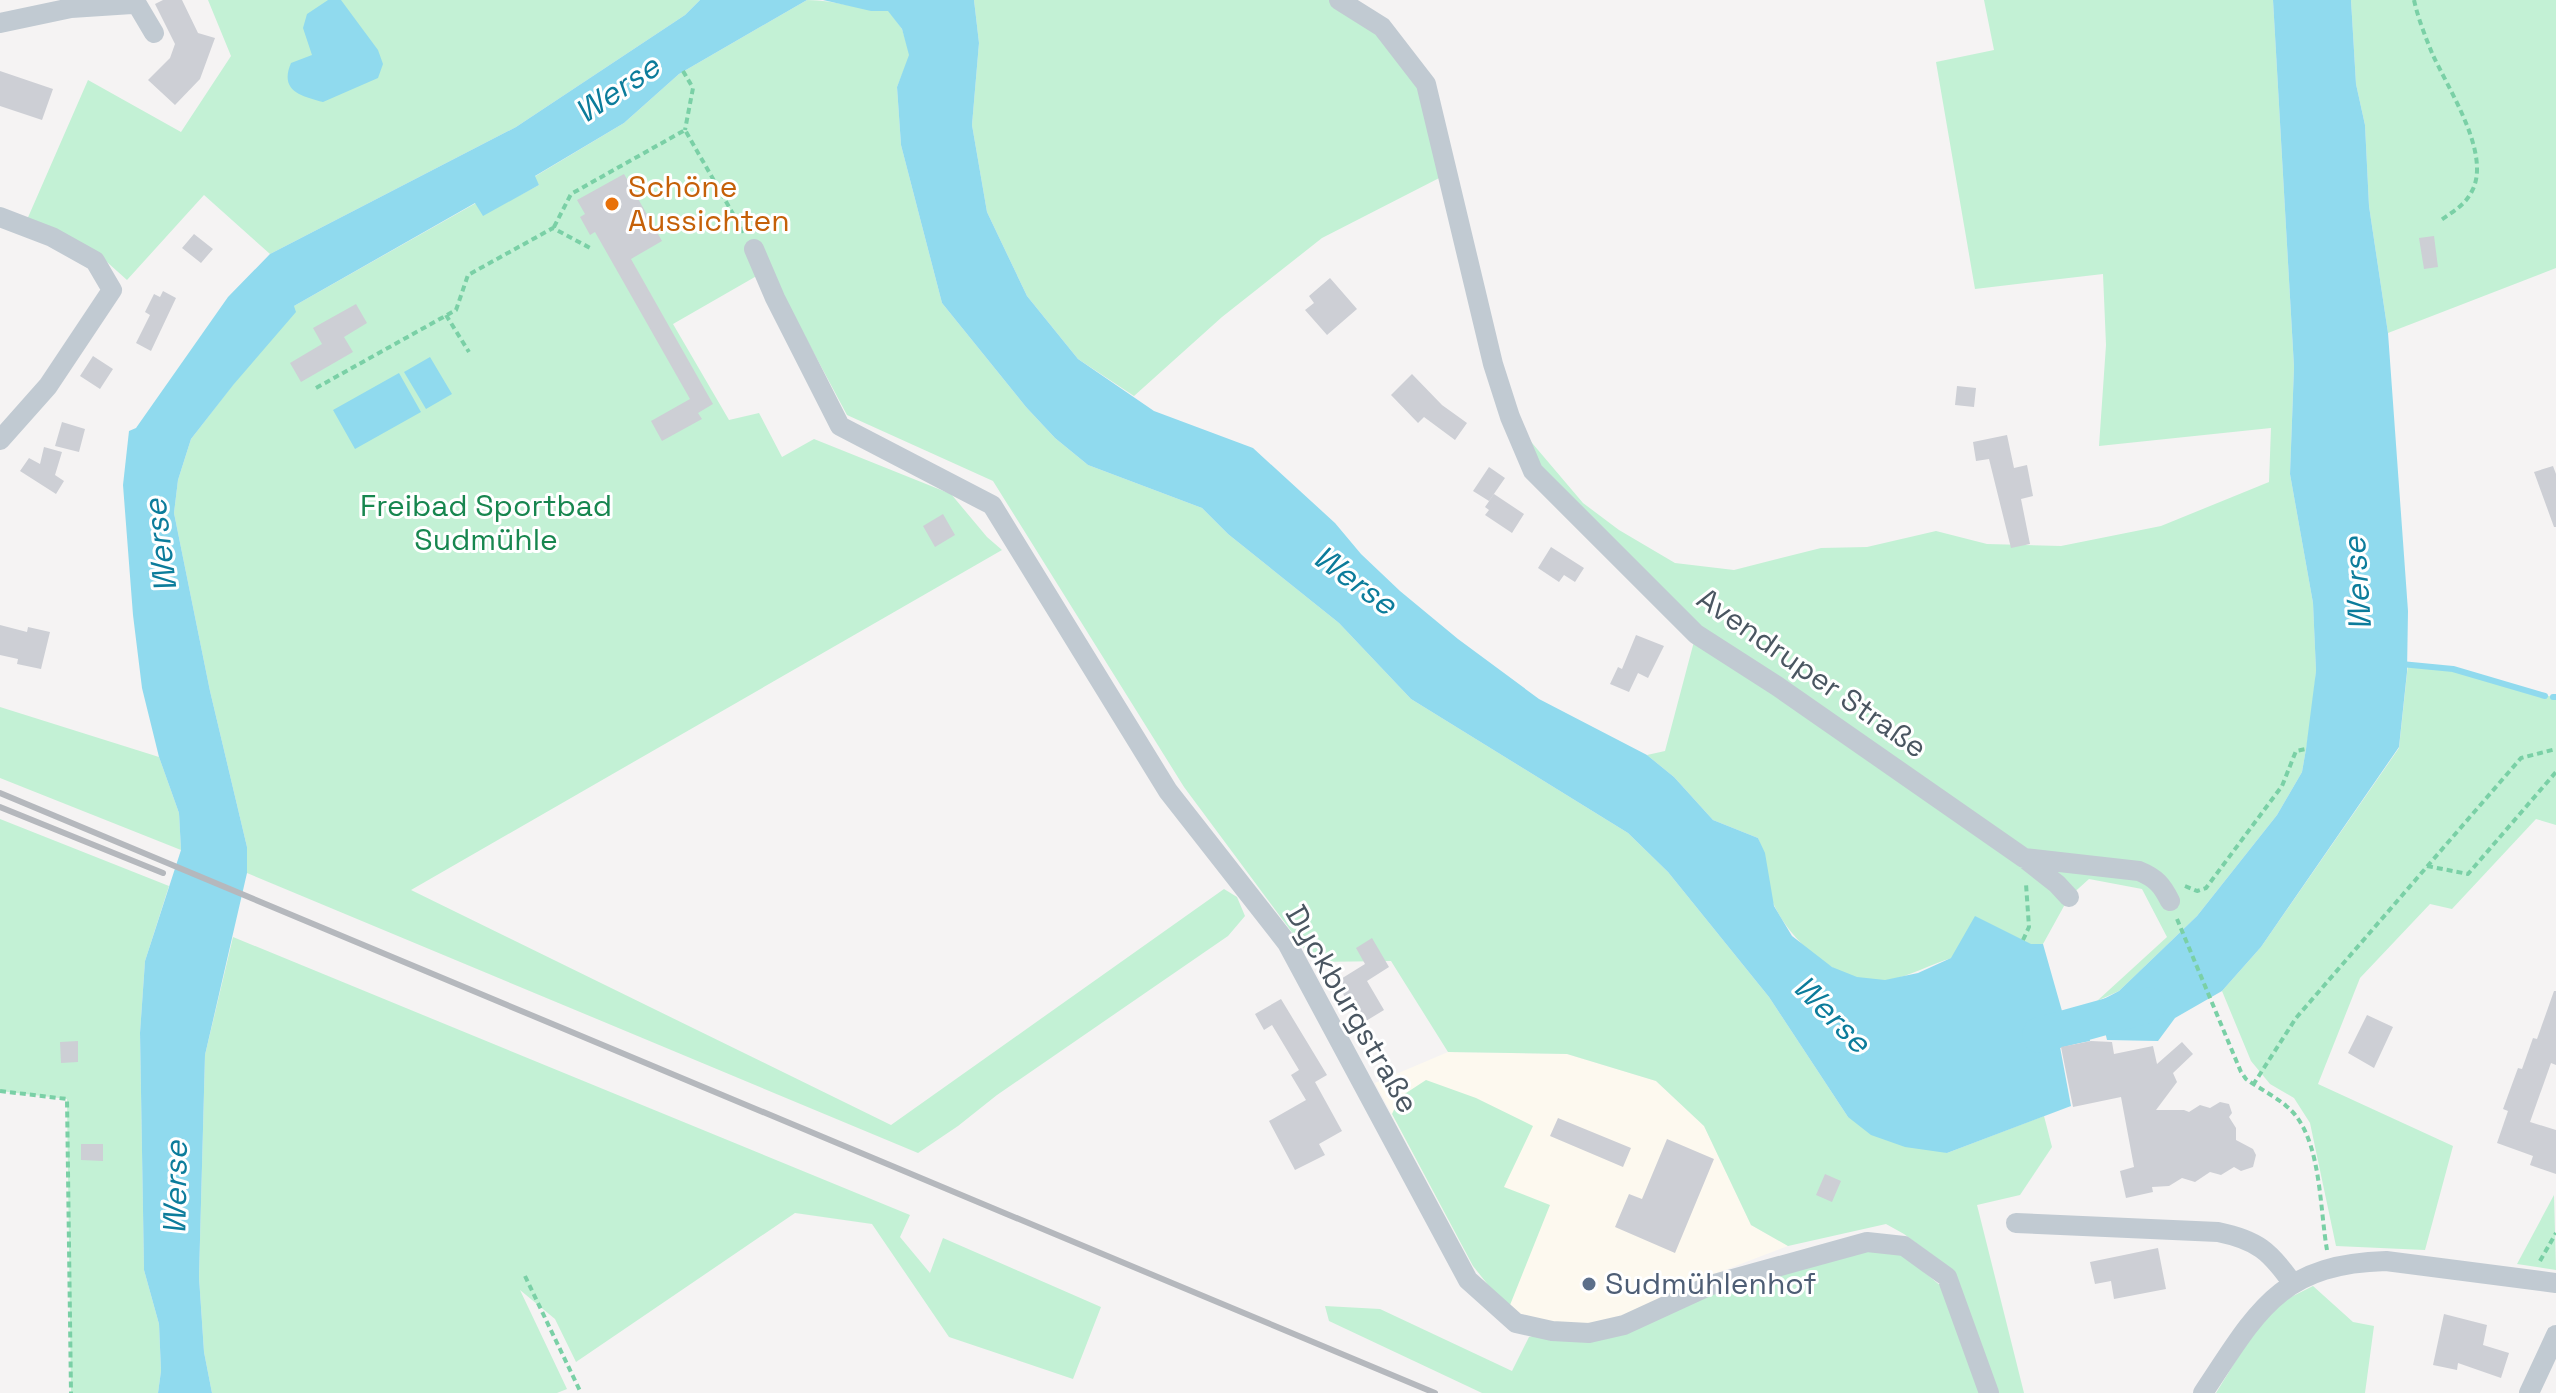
<svg xmlns="http://www.w3.org/2000/svg" width="2556" height="1393" font-family="'Space Grotesk',sans-serif">
	<rect width="100%" height="100%" fill="#f5f3f3"/>
	<!-- commercial -->
	<path fill="#fdf9ef" d="M1448,1052L1567,1054L1656,1081L1704,1126L1751,1225L1788,1246L1704,1278L1615,1321L1561,1326L1508,1310L1473,1266L1375,1083Z"/>
	<!-- green -->
	<path fill="#c3f1d5" d="M208,0H700L685,15L516,127L270,254L204,195L127,280L98,254L26,222L88,80L181,132L231,56Z
		M807,0C835,0 861,10 889,11L902,29L910,55L897,87L901,145L942,303L1026,407L1055,438L1088,465L1202,508L1228,534L1339,623L1411,699L1628,833L1668,872L1769,997L1848,1117L1947,1153L2044,1116L2052,1147L2020,1195L1977,1205L2024,1393H1997L1954,1271L1904,1234L1886,1224L1788,1246L1751,1225L1704,1126L1656,1081L1567,1054L1448,1052L1391,961L1314,962L1184,787L993,481L847,415L769,269L673,324L729,420L759,413L782,457L814,439L951,494L987,537L1002,550L411,890L891,1125L1224,889L1237,897L1245,916L1228,936L997,1095L958,1126L918,1153L247,873V847L210,691L174,513L178,480L191,439L294,306L476,203L483,215L539,185L534,177L624,123L679,74Z
		M974,0H1339L1382,27L1426,84L1449,173L1322,238L1222,317L1134,396L1078,359L1027,296L987,212L972,125L979,43Z
		M1984,0H2273L2294,367L2290,474L2313,603L2316,671L2312,715L2302,772L2277,815L2197,916L2119,991L2097,1001L2167,937L2142,889L2089,879L2069,897L2043,944C2014,945 1979,950 1952,958C1930,964 1912,976 1888,980C1842,986 1796,947 1776,909C1764,887 1768,861 1758,838L1713,820L1674,777L1647,755L1665,751L1696,634L1533,471L1510,417L1583,503L1619,530L1675,563L1734,570L1821,548L1867,547L1936,531L1987,544L2061,546L2161,526L2269,482L2271,428L2099,446L2106,345L2103,274L1975,289L1936,62L1994,50Z
		M2351,0H2556V268L2388,333L2369,206L2365,125L2356,84Z
		M2408,664L2453,669L2556,698V825L2536,819L2452,909L2430,904L2360,978L2318,1084L2453,1146L2425,1250L2336,1246L2310,1123L2294,1098L2270,1084L2251,1061L2222,991L2261,947L2399,748Z
		M0,707L159,757L179,813L181,850L0,778Z
		M0,819L169,886L145,961L140,1033L144,1270L159,1324L161,1371L158,1393H71L67,1099L0,1091Z
		M233,937L910,1215L900,1237L930,1273L943,1238L1101,1307L1073,1379L949,1337L872,1224L795,1213L576,1362L555,1319L520,1290L567,1389L557,1393H212L204,1352L199,1277L205,1055Z
		M1426,1080L1476,1098L1533,1126L1504,1187L1550,1205L1508,1310L1473,1266L1392,1114L1400,1097Z
		M2554,1195L2556,1270L2517,1264Z
		M1867,1251L1904,1255L1942,1287L1980,1393H1482L1329,1321L1325,1306L1380,1309L1512,1371L1529,1337L1541,1334L1591,1342L1714,1291Z
		M2313,1286L2353,1322L2374,1326L2365,1393H2216L2254,1331L2277,1304Z"/>
	<!-- water -->
	<path fill="#90daee" d="M328,0H341L378,50L383,64L378,78L323,102C301,96 279,91 291,63L312,55L303,28L307,14Z
		M700,0H807L679,74L624,123L535,176L539,185L483,216L475,203L294,306L296,312L234,384L191,439L178,480L174,513L210,691L247,847V873L205,1055L199,1277L204,1352L212,1393H158L161,1371L159,1324L144,1270L140,1033L145,961L181,850L179,813L159,757L142,688L133,615L123,485L129,431L136,428L228,297L270,254L516,127L685,15Z
		M823,0H974L979,43L972,125L987,212L1027,296L1078,359L1154,411L1253,448L1335,523L1361,554L1400,591L1458,639L1539,699L1647,755L1674,777L1713,820L1758,838L1765,853L1774,906L1792,936L1832,967L1857,977L1885,980L1918,973L1951,958L1975,916L2031,944H2043L2062,1011L2084,1008L2090,1041L2060,1047L2071,1106L1947,1153L1905,1147L1871,1135L1848,1117L1769,997L1668,872L1628,833L1411,699L1339,623L1228,534L1202,508L1088,465L1055,438L1026,407L942,303L901,145L897,87L909,55L902,29L888,11H871Z
		M2273,0H2351L2356,84L2365,125L2369,206L2388,333L2408,611L2407,672L2399,747L2261,947L2222,991L2175,1018L2158,1041L2107,1040L2098,1002L2119,991L2197,916L2277,815L2302,772L2306,749L2316,671L2313,603L2290,474L2294,367Z
		M430,357L452,394L426,409L404,372Z
		M399,373L421,412L355,449L333,410Z"/>
	<g fill="none" stroke-linecap="round" stroke-linejoin="round">
		<!-- stream -->
		<path stroke="#90daee" stroke-width="6" d="M2401,664L2453,669L2545,696
			M2553,697H2556"/>
		<!-- river -->
		<path stroke="#90daee" stroke-width="36" d="M2040,1035L2148,1005"/>
	</g>
	<!-- building -->
	<path fill="#cdcfd5" d="M163,0H182L198,33L215,38L200,79L175,105L148,80L170,58L175,44L155,4Z
		M0,71L53,89L42,120L0,106Z
		M624,174L662,241L631,259L713,404L698,413L702,419L662,441L651,421L690,399L595,232L590,235L580,217L585,214L577,200Z
		M194,234L213,249L201,263L182,248Z
		M2434,236L2438,267L2424,269L2419,238Z
		M1330,278L1357,309L1327,335L1305,310L1314,303L1309,296Z
		M163,291L176,298L151,351L136,343L150,315L145,312L154,294L160,297Z
		M356,304L367,323L344,337L353,352L301,382L290,363L322,344L313,328Z
		M93,356L113,369L100,389L80,376Z
		M1412,374L1442,405L1467,423L1455,440L1424,417L1418,423L1391,395Z
		M1957,386L1976,388L1974,407L1955,405Z
		M62,422L85,429L79,452L55,446Z
		M2007,435L2014,468L2027,465L2033,496L2021,499L2030,544L2011,548L1989,459L1976,461L1973,442Z
		M44,447L62,452L55,475L64,481L56,494L20,471L29,458L40,464Z
		M2553,466L2556,474V527H2554L2534,472Z
		M1489,467L1505,478L1489,501L1473,491Z
		M1494,494L1524,514L1512,533L1485,515L1489,510L1485,507Z
		M943,514L955,535L935,547L923,526Z
		M1551,547L1584,568L1575,582L1564,575L1559,582L1538,568Z
		M0,625L27,632L28,627L50,632L41,669L17,664L18,659L0,655Z
		M1636,635L1664,646L1648,678L1638,673L1629,692L1610,684L1618,667L1622,669Z
		M1372,938L1389,967L1367,981L1384,1010L1361,1024L1336,982L1365,964L1356,948Z
		M2554,991H2556V1065L2551,1063L2530,1122L2556,1130V1174L2530,1165L2533,1156L2497,1143L2508,1111L2503,1109L2518,1068L2522,1069L2533,1038L2537,1039Z
		M1281,999L1327,1075L1315,1082L1342,1131L1319,1144L1325,1155L1295,1170L1269,1121L1306,1100L1291,1075L1299,1070L1272,1025L1264,1030L1255,1014Z
		M2367,1015L2393,1027L2374,1068L2348,1053Z
		M78,1041V1062L61,1063L60,1042Z
		M2091,1041L2112,1042L2114,1054L2153,1046L2157,1064L2182,1042L2193,1054L2173,1073L2177,1082L2156,1110H2184L2189,1112L2200,1105L2210,1108L2220,1102L2229,1104L2232,1113L2229,1117L2236,1128V1140L2253,1149L2256,1155L2253,1167L2241,1171L2234,1167L2221,1175L2210,1172L2195,1182L2182,1178L2169,1186L2152,1187L2153,1192L2126,1198L2120,1171L2134,1167L2121,1097L2073,1107L2061,1047Z
		M1558,1118L1631,1148L1623,1167L1550,1136Z
		M1667,1139L1714,1159L1675,1253L1615,1227L1629,1194L1642,1199Z
		M81,1144H103V1161L81,1160Z
		M1825,1174L1841,1181L1832,1202L1816,1195Z
		M2158,1248L2166,1289L2114,1299L2111,1281L2095,1284L2090,1262Z
		M2444,1314L2487,1325L2483,1345L2509,1353L2501,1378L2458,1363L2457,1370L2433,1365Z"/>
	<g fill="none" stroke-linecap="round" stroke-linejoin="round">
		<!-- path -->
		<path stroke="#7ad0a6" stroke-width="4" stroke-dasharray="6 4" stroke-linecap="butt" d="M2414,0C2418,18 2425,36 2432,53C2447,87 2492,154 2472,191C2465,205 2454,211 2441,220
			M683,71L693,88L685,130
			M554,227L571,194L685,130L744,233
			M446,315L469,352
			M316,388L456,310L468,275L553,228L592,249
			M2427,866L2468,874L2556,772
			M2185,886L2197,891L2206,888L2282,786L2296,751L2306,749
			M2177,919L2241,1072L2246,1079C2261,1090 2285,1101 2296,1116C2321,1148 2320,1210 2327,1250
			M2023,940L2029,927L2026,884
			M2253,1085L2296,1018L2521,758L2556,749
			M0,1091L67,1099L71,1393
			M2540,1261L2556,1233
			M525,1276L581,1393"/>
		<!-- minor -->
		<path stroke="#c1cad2" stroke-width="20" d="M1339,0L1382,27L1426,84L1493,364L1510,417L1533,471L1696,634L1777,686L2024,858L2057,884L2069,897
			M0,23L71,8L132,4L138,6L154,33
			M0,217L52,237L95,261L112,290L48,386L0,440
			M754,249L775,298L840,426L992,505L1168,791L1287,943L1468,1280L1516,1323L1552,1331L1589,1333L1624,1325L1711,1285L1867,1242L1904,1246L1947,1277L1989,1393
			M2024,858L2139,871C2156,878 2162,885 2170,901
			M2016,1223L2218,1232C2257,1240 2270,1251 2293,1284
			M2203,1393C2257,1312 2279,1264 2386,1261L2556,1283
			M2529,1393L2556,1335"/>
		<!-- rail -->
		<path stroke="#b5b8bd" stroke-width="6" d="M0,793L1435,1393
			M0,807L163,873"/>
	</g>
	<!-- markers -->
	<circle fill="#e8710a" stroke="#fff" stroke-width="3" cx="612" cy="204" r="8"/>
	<circle fill="#5c6f8a" stroke="#fff" stroke-width="3" cx="1589" cy="1284" r="8"/>
	<g text-anchor="middle" stroke-width="6" stroke-linejoin="round" paint-order="stroke">
		<!-- food labels -->
		<g font-size="30" fill="#c56008" stroke="#fff" text-anchor="start">
			<text x="628" y="197">Schöne<tspan x="628" dy="34">Aussichten</tspan></text>
		</g>
		<!-- park labels -->
		<g font-size="30" fill="#17864f" stroke="#fff">
			<text x="486" y="516">Freibad Sportbad<tspan x="486" dy="34">Sudmühle</tspan></text>
		</g>
		<!-- street labels -->
		<g font-size="30" fill="#4a5661" stroke="#fff">
			<text transform="translate(1812 673) rotate(35)" y="10">Avendruper Straße</text>
			<text transform="translate(1352 1009) rotate(60)" y="10">Dyckburgstraße</text>
		</g>
		<!-- service labels -->
		<g font-size="30" fill="#4e5e75" stroke="#fff" text-anchor="start">
			<text x="1605" y="1294">Sudmühlenhof</text>
		</g>
		<!-- water labels -->
		<g font-size="32" font-style="italic" fill="#0c7c9b" stroke="#fff">
			<text transform="translate(617 89) rotate(-34)" y="11">Werse</text>
			<text transform="translate(160 546) rotate(-97)" y="11">Werse</text>
			<text transform="translate(1355 580) rotate(36)" y="11">Werse</text>
			<text transform="translate(2357 584) rotate(-94)" y="11">Werse</text>
			<text transform="translate(1832 1014) rotate(45)" y="11">Werse</text>
			<text transform="translate(175 1188) rotate(-89)" y="11">Werse</text>
		</g>
	</g>
</svg>
